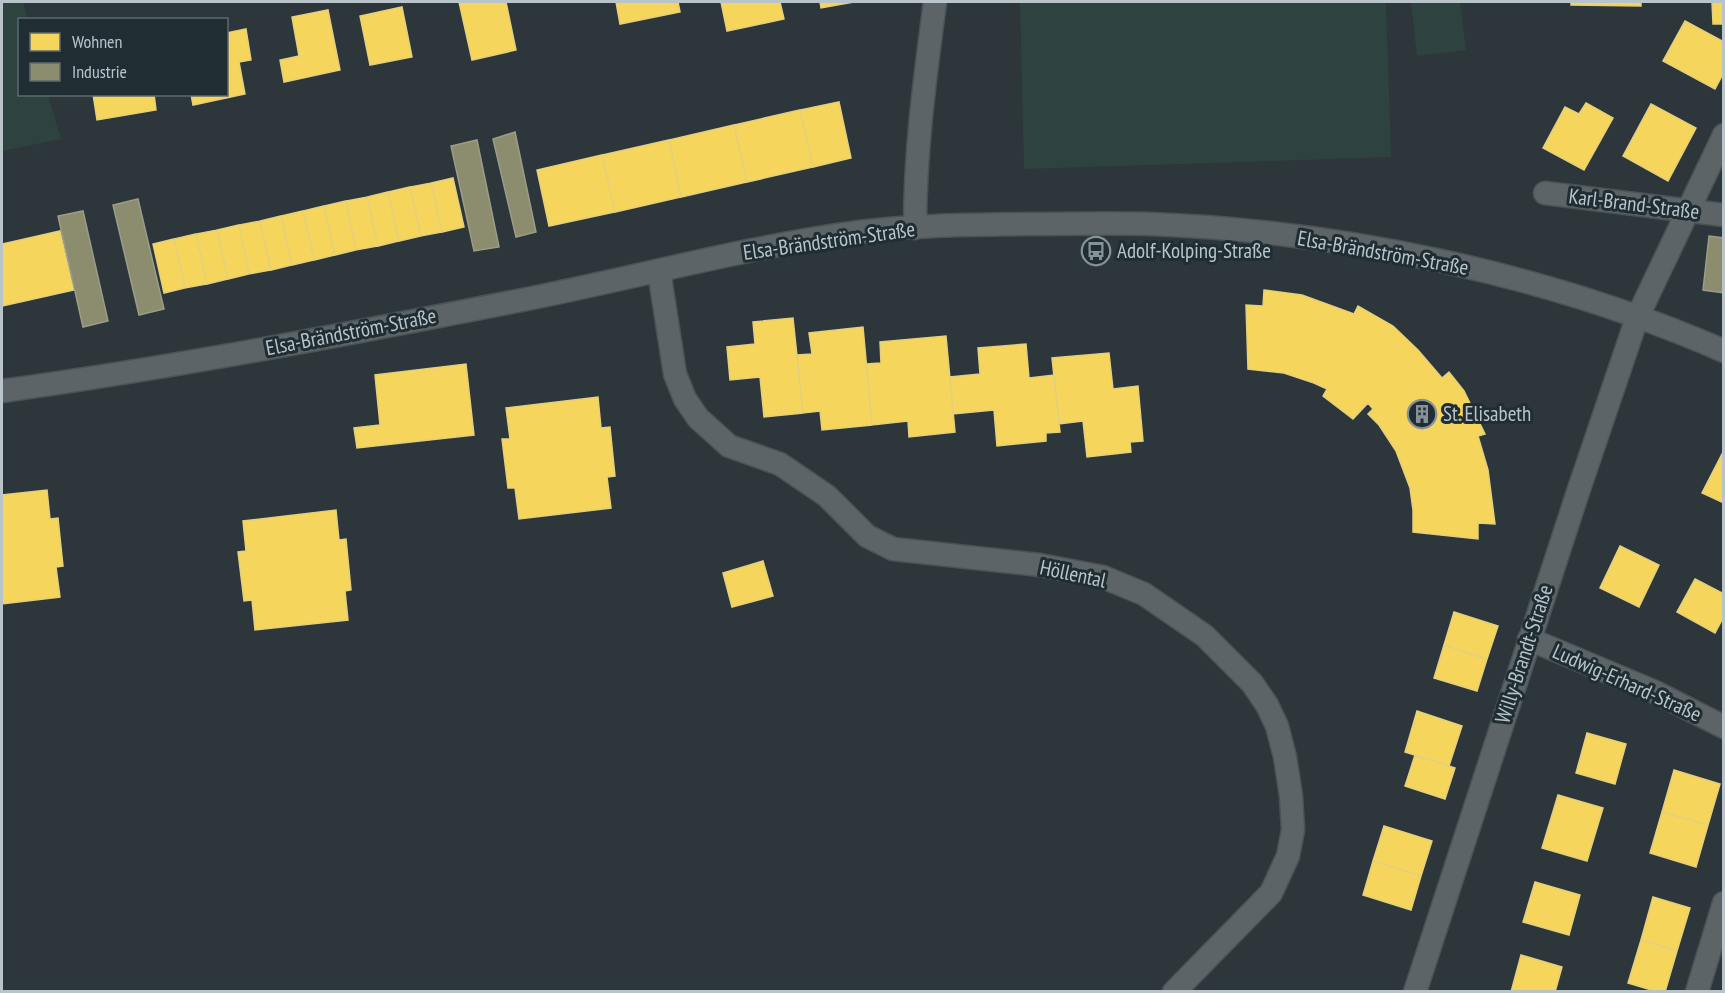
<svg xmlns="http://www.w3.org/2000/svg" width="1725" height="993" font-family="'PT Sans Narrow',sans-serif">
	<rect width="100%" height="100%" fill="#2d363a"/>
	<!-- green -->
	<path fill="#2e433f" d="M2,2H23L28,19L20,20V94L48,95L61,139L2,151Z
		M1020,2H1386L1391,157L1024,169Z
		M1411,2H1460L1466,50L1417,56Z"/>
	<!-- homes -->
	<path fill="#f6d55c" stroke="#e3d07d" stroke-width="1.5" d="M459,2H506L516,50L472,60Z
		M616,2H678L680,12L620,24Z
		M721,2H780L784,19L727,31Z
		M820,2H854L821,8Z
		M1571,2H1641V6L1571,5Z
		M1712,2H1724V24H1713Z
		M402,7L412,57L370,65L360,16Z
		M328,10L340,70L284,82L280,60L299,56L292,17Z
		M1685,21L1724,42V72L1715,89L1663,61Z
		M246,29L251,60L239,62L245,94L193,105L191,94H226V33Z
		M93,94H154L156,110L97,120Z
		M839,102L851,158L813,167L800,110Z
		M1586,103L1613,118L1584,170L1543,148L1565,107L1579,114Z
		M1651,104L1696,128L1668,181L1623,156Z
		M800,110L813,167L747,182L734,125Z
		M734,125L747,182L681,197L669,140Z
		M669,140L681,197L615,212L602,155Z
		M602,155L615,212L549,226L537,170Z
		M453,178L464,227L442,232L431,183Z
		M431,183L442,232L421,236L410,187Z
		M410,187L421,236L399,241L388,192Z
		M388,192L399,241L378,246L367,197Z
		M367,197L378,246L356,250L346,201Z
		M346,201L356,250L335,255L324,206Z
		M324,206L335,255L314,260L303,211Z
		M303,211L314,260L292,265L281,216Z
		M281,216L292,265L271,270L260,221Z
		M260,221L271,270L249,274L239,225Z
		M239,225L249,274L228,279L217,230Z
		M217,230L228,279L207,284L196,234Z
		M60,231L74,290L2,306V244Z
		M196,234L207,284L185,288L174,239Z
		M174,239L185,288L164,293L153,244Z
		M1264,290L1302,295L1354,314L1358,306L1393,326L1418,350L1442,378L1449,372L1464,391L1485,434L1478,436L1488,470L1495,524L1478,523V539L1413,532V510L1410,488L1396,451L1379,425L1368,414L1373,409L1368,403L1353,419L1323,396L1327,389L1314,383L1284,373L1248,369L1246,305L1263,306Z
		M793,318L803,413L764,417L760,377L730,380L727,347L755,344L753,322Z
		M863,327L872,425L822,430L820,411L803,413L797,355L812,354L809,333Z
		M946,336L955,432L909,437L908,421L872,425L866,364L881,363L880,342Z
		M1026,344L1029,378L1054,375L1060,432L1046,433V441L997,446L994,410L953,414L950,377L980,374L978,348Z
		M1109,353L1113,389L1138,386L1143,441L1130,442L1131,452L1087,457L1083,421L1059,424L1052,358Z
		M466,364L474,435L357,448L354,428L380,425L375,375Z
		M598,397L601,428L610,427L615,476L607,477L611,508L519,519L515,488H508L502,439H510L506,408Z
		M1724,450V503L1702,493Z
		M47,490L50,519L58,518L63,566L56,567L60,597L2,604V495Z
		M336,510L339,540L346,539L351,590L345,591L348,620L255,630L252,600L244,601L238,552L246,551L243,521Z
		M1620,546L1659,565L1639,607L1600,588Z
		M763,561L773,596L732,607L723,573Z
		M1695,579L1724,594V616L1715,633L1677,612Z
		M1454,612L1498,626L1487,659L1444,645Z
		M1444,645L1487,659L1477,691L1434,678Z
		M1417,711L1462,726L1449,766L1405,752Z
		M1587,733L1626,744L1615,784L1576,773Z
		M1415,755L1455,768L1445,799L1405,786Z
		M1674,770L1720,784L1708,825L1662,812Z
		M1558,795L1603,808L1587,861L1542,848Z
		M1662,812L1708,825L1696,867L1650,853Z
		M1384,826L1432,841L1421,876L1373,861Z
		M1373,861L1421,876L1411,910L1363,895Z
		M1535,882L1580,895L1569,935L1523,922Z
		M1653,897L1690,908L1677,951L1641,940Z
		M1641,940L1677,951L1665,992H1658L1628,983Z
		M1521,955L1562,967L1555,992H1511Z"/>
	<!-- industry -->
	<path fill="#8c8c6e" stroke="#999d8a" stroke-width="1.5" d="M515,132L536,232L516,237L493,139Z
		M477,140L499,247L474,251L451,146Z
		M138,199L164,309L139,315L113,205Z
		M83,211L108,321L83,327L58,216Z
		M1709,236L1724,238V293L1703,290Z"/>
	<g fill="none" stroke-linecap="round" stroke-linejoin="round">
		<!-- minor casing -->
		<g stroke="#4b5255" stroke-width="25">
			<path id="minor" d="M1545,193L1724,215
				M915,228C915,150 925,78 935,2
				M659,271L675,374L685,399L698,418L729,446L780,464L827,496L867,536L893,549L1040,565L1103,577L1144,594L1205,636L1252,683L1267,705L1277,726L1285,757L1291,796L1293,830L1288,856L1271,893L1174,992
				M2,391C176,367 349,334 522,300C634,278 746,247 859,232C914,225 971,225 1026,224C1068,224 1109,223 1150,224C1341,231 1548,274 1724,351
				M1529,639L1655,692L1724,727
				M1415,992L1578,492L1637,318L1724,135
				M1697,992L1724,903"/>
		</g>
		<!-- minor -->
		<use href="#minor" stroke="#5d6468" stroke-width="22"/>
	</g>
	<!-- icons -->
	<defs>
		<g id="bus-ring" transform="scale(1.5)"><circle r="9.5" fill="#202e34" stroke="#879298" stroke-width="1.5"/><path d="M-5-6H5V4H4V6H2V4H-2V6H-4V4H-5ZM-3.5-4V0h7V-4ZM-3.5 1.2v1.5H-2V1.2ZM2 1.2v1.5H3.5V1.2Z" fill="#879298"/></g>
		<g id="building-ring" transform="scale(1.5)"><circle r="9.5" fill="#202e34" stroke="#879298" stroke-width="1.5"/><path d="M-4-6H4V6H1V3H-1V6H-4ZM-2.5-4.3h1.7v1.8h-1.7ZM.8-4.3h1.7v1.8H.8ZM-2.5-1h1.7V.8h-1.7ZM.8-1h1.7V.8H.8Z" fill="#879298"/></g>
	</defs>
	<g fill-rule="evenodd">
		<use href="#bus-ring" x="1096" y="251"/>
		<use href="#building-ring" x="1422" y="414"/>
	</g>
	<g text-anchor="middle" stroke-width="6" stroke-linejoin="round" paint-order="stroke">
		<!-- street labels -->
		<g font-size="21" fill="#b8c4ca" stroke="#202e34">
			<text transform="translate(1634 204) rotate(7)" y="7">Karl-Brand-Straße</text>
			<text transform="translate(829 241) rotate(-8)" y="7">Elsa-Brändström-Straße</text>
			<text transform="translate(1383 253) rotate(10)" y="7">Elsa-Brändström-Straße</text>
			<text transform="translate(351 332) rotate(-11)" y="7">Elsa-Brändström-Straße</text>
			<text transform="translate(1073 574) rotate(12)" y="7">Höllental</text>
			<text transform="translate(1524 654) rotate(-72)" y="7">Willy-Brandt-Straße</text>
			<text transform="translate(1627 683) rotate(24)" y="7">Ludwig-Erhard-Straße</text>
		</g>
		<!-- poi labels -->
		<g font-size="21" fill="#b8c4ca" stroke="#202e34" text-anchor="start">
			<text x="1117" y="258">Adolf-Kolping-Straße</text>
			<text x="1443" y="421">St. Elisabeth</text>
		</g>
	</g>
	<!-- border -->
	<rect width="1725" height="993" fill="none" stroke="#b8c4ca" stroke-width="6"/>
	<!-- legend -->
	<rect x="18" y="18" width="210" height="78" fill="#202e34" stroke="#5d6a70" stroke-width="1.5"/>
	<rect x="30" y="33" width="30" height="18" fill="#f6d55c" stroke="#5d6a70" stroke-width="1.5"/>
	<text x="72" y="48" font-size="18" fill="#b8c4ca">Wohnen</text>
	<rect x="30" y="63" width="30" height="18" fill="#8c8c6e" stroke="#5d6a70" stroke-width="1.5"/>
	<text x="72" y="78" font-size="18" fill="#b8c4ca">Industrie</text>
</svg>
